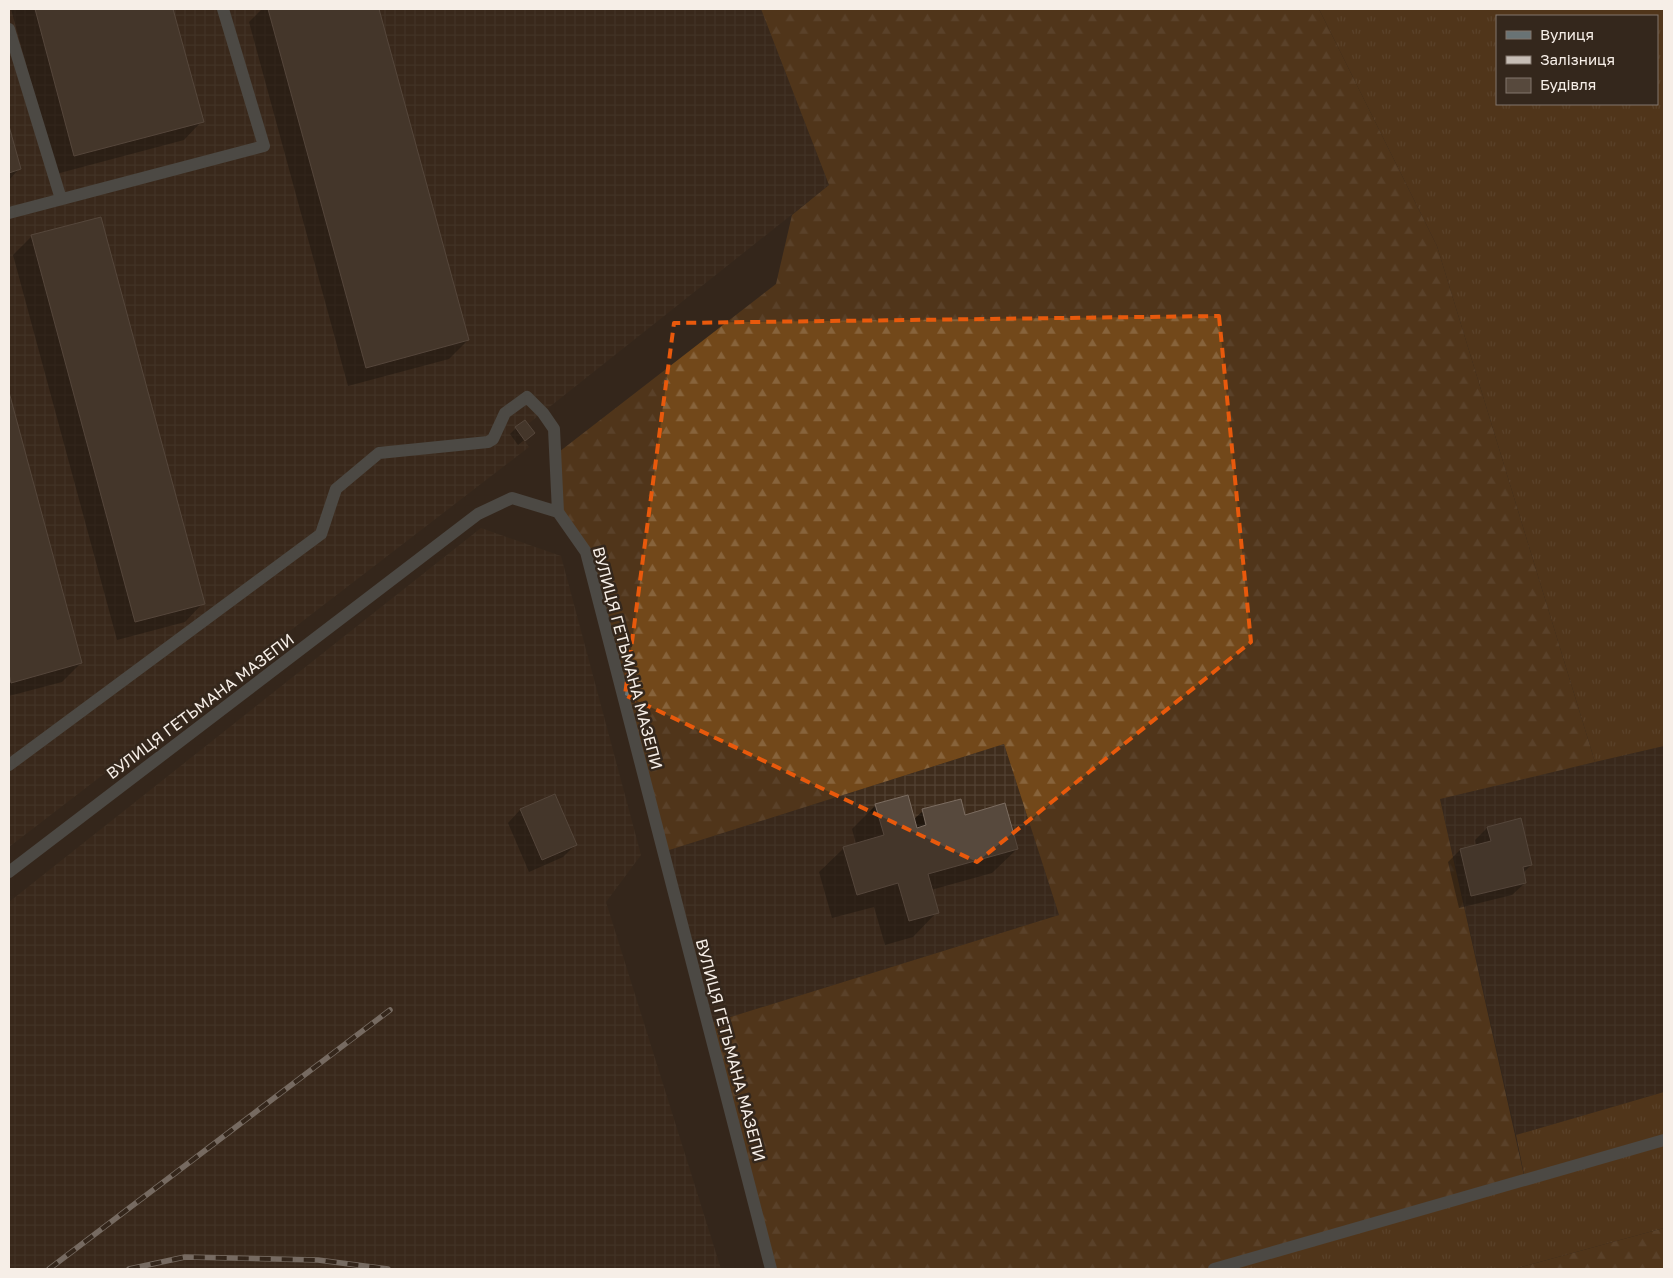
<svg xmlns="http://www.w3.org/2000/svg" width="1673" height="1278" font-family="'Golos Text',sans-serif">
	<defs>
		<pattern id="industrial-grid" width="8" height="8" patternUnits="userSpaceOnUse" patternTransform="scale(1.25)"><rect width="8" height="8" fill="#3e2c1c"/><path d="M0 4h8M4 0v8" fill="none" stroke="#514132"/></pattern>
		<pattern id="grass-tufts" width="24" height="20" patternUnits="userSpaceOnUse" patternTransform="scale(1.25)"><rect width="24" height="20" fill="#72481a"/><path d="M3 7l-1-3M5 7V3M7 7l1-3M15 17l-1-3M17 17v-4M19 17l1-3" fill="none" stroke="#87633b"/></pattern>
		<pattern id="forest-firs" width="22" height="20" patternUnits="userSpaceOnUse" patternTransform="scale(1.25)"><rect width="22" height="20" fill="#72481a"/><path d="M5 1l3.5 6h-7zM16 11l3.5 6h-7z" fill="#87633b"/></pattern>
	</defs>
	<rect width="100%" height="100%" fill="#34271c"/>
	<!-- industrial -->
	<path fill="url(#industrial-grid)" d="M9,9H761L829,185L528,424L535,433L525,441L529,447L9,847Z
		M481,528L561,556L641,855L606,902L721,1269H9V902Z
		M1004,744L1059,915L708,1024L663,852Z
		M1664,746V1092L1516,1135L1440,798Z"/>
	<!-- grass -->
	<path fill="url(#grass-tufts)" fill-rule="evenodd" d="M1319,9H1664V746L1595,762L1437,246ZM1497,16H1657V104H1497Z
		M1664,1092V1228L1514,1269H1214L1525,1179L1516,1135Z"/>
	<!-- forest -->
	<path fill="url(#forest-firs)" d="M761,9H1319L1437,246L1595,762L1440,799L1525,1180L1214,1269H771L708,1024L1059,915L1004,744L663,852L586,552L558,512L555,455L776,284L792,215L829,185Z
		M1664,1228V1269H1514Z"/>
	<!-- shadow -->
	<path fill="#0007" d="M11,9H172L202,121L184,140L56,174Z
		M262,9H378L468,340L449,359L348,386L249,22Z
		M9,131L19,169L9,180Z
		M32,236L203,603L185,622L117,640L13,255Z
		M9,396L81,663L62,682L9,696Z
		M516,428L533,433L518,445L510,434Z
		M554,795L576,844L563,857L529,872L508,823L520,810Z
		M876,805L913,820L923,811L964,816L1017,849L992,873L931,890L937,912L913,937L885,945L874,907L832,918L819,872L844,848L856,844L852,829Z
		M1520,820L1531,865L1523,873L1525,883L1512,895L1459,908L1448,862L1460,850L1476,846L1475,840L1487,828Z"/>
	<!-- building -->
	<path fill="#57493d" stroke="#7b6c60" d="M35,9H173L204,122L74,156Z
		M268,9H379L469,340L366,368Z
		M9,126L21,169L9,173Z
		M101,217L205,604L135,622L31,235Z
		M9,392L82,663L11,683L9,674Z
		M525,420L535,433L525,441L515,427Z
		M555,794L577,845L542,860L520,809Z
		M908,795L917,828L926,825L922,809L961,799L965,815L1005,803L1018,849L928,874L939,913L909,921L898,883L857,895L843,847L884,835L875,804Z
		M1521,818L1532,865L1523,867L1526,883L1471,896L1460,849L1491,841L1487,827Z"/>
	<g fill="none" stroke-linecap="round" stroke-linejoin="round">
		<!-- minor -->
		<path stroke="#697375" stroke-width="12" d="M9,29L61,199
			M9,213L264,146L223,9
			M9,765L321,534L336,489L379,453L488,442L493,439L505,413L527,397L543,413L554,429L558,512
			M9,872L478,514L512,498L558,512L586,552L771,1269
			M1214,1269L1664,1140"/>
		<!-- rail casing -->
		<g stroke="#c6bdb5" stroke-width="5.5">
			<path id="rail" d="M49,1269L390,1010
				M129,1269L185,1257L318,1260L388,1269"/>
		</g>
		<!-- rail -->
		<use href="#rail" stroke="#34271c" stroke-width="4" stroke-dasharray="11" stroke-linecap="butt"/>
	</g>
	<!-- marked area -->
	<path d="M0 0H1673V1278H0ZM1219,316L1251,642L977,862L625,695L674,323Z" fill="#34271c" fill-opacity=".55" fill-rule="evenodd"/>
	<path fill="none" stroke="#e8590c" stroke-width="4" stroke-dasharray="10 6" stroke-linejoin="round" d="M1219,316L1251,642L977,862L625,695L674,323Z"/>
	<g text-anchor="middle" stroke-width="5" stroke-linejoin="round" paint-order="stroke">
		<!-- street labels -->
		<g font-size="16" fill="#f6eee7" stroke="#34271c">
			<text transform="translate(628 658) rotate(75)" y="6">ВУЛИЦЯ ГЕТЬМАНА МАЗЕПИ</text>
			<text transform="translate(200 706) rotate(-37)" y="6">ВУЛИЦЯ ГЕТЬМАНА МАЗЕПИ</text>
			<text transform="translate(731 1050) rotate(75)" y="6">ВУЛИЦЯ ГЕТЬМАНА МАЗЕПИ</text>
		</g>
	</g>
	<!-- border -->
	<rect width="1673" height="1278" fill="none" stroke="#f6eee7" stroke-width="20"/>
	<!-- legend -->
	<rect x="1496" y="15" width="162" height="90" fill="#34271c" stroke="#82776d"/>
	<rect x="1506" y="31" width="25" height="8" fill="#697375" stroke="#82776d"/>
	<text x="1540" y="40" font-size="15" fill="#f6eee7">Вулиця</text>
	<rect x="1506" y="56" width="25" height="8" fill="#c6bdb5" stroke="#82776d"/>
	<text x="1540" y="65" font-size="15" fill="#f6eee7">Залізниця</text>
	<rect x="1506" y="78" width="25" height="15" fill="#57493d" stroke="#82776d"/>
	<text x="1540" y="90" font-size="15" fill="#f6eee7">Будівля</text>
</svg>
